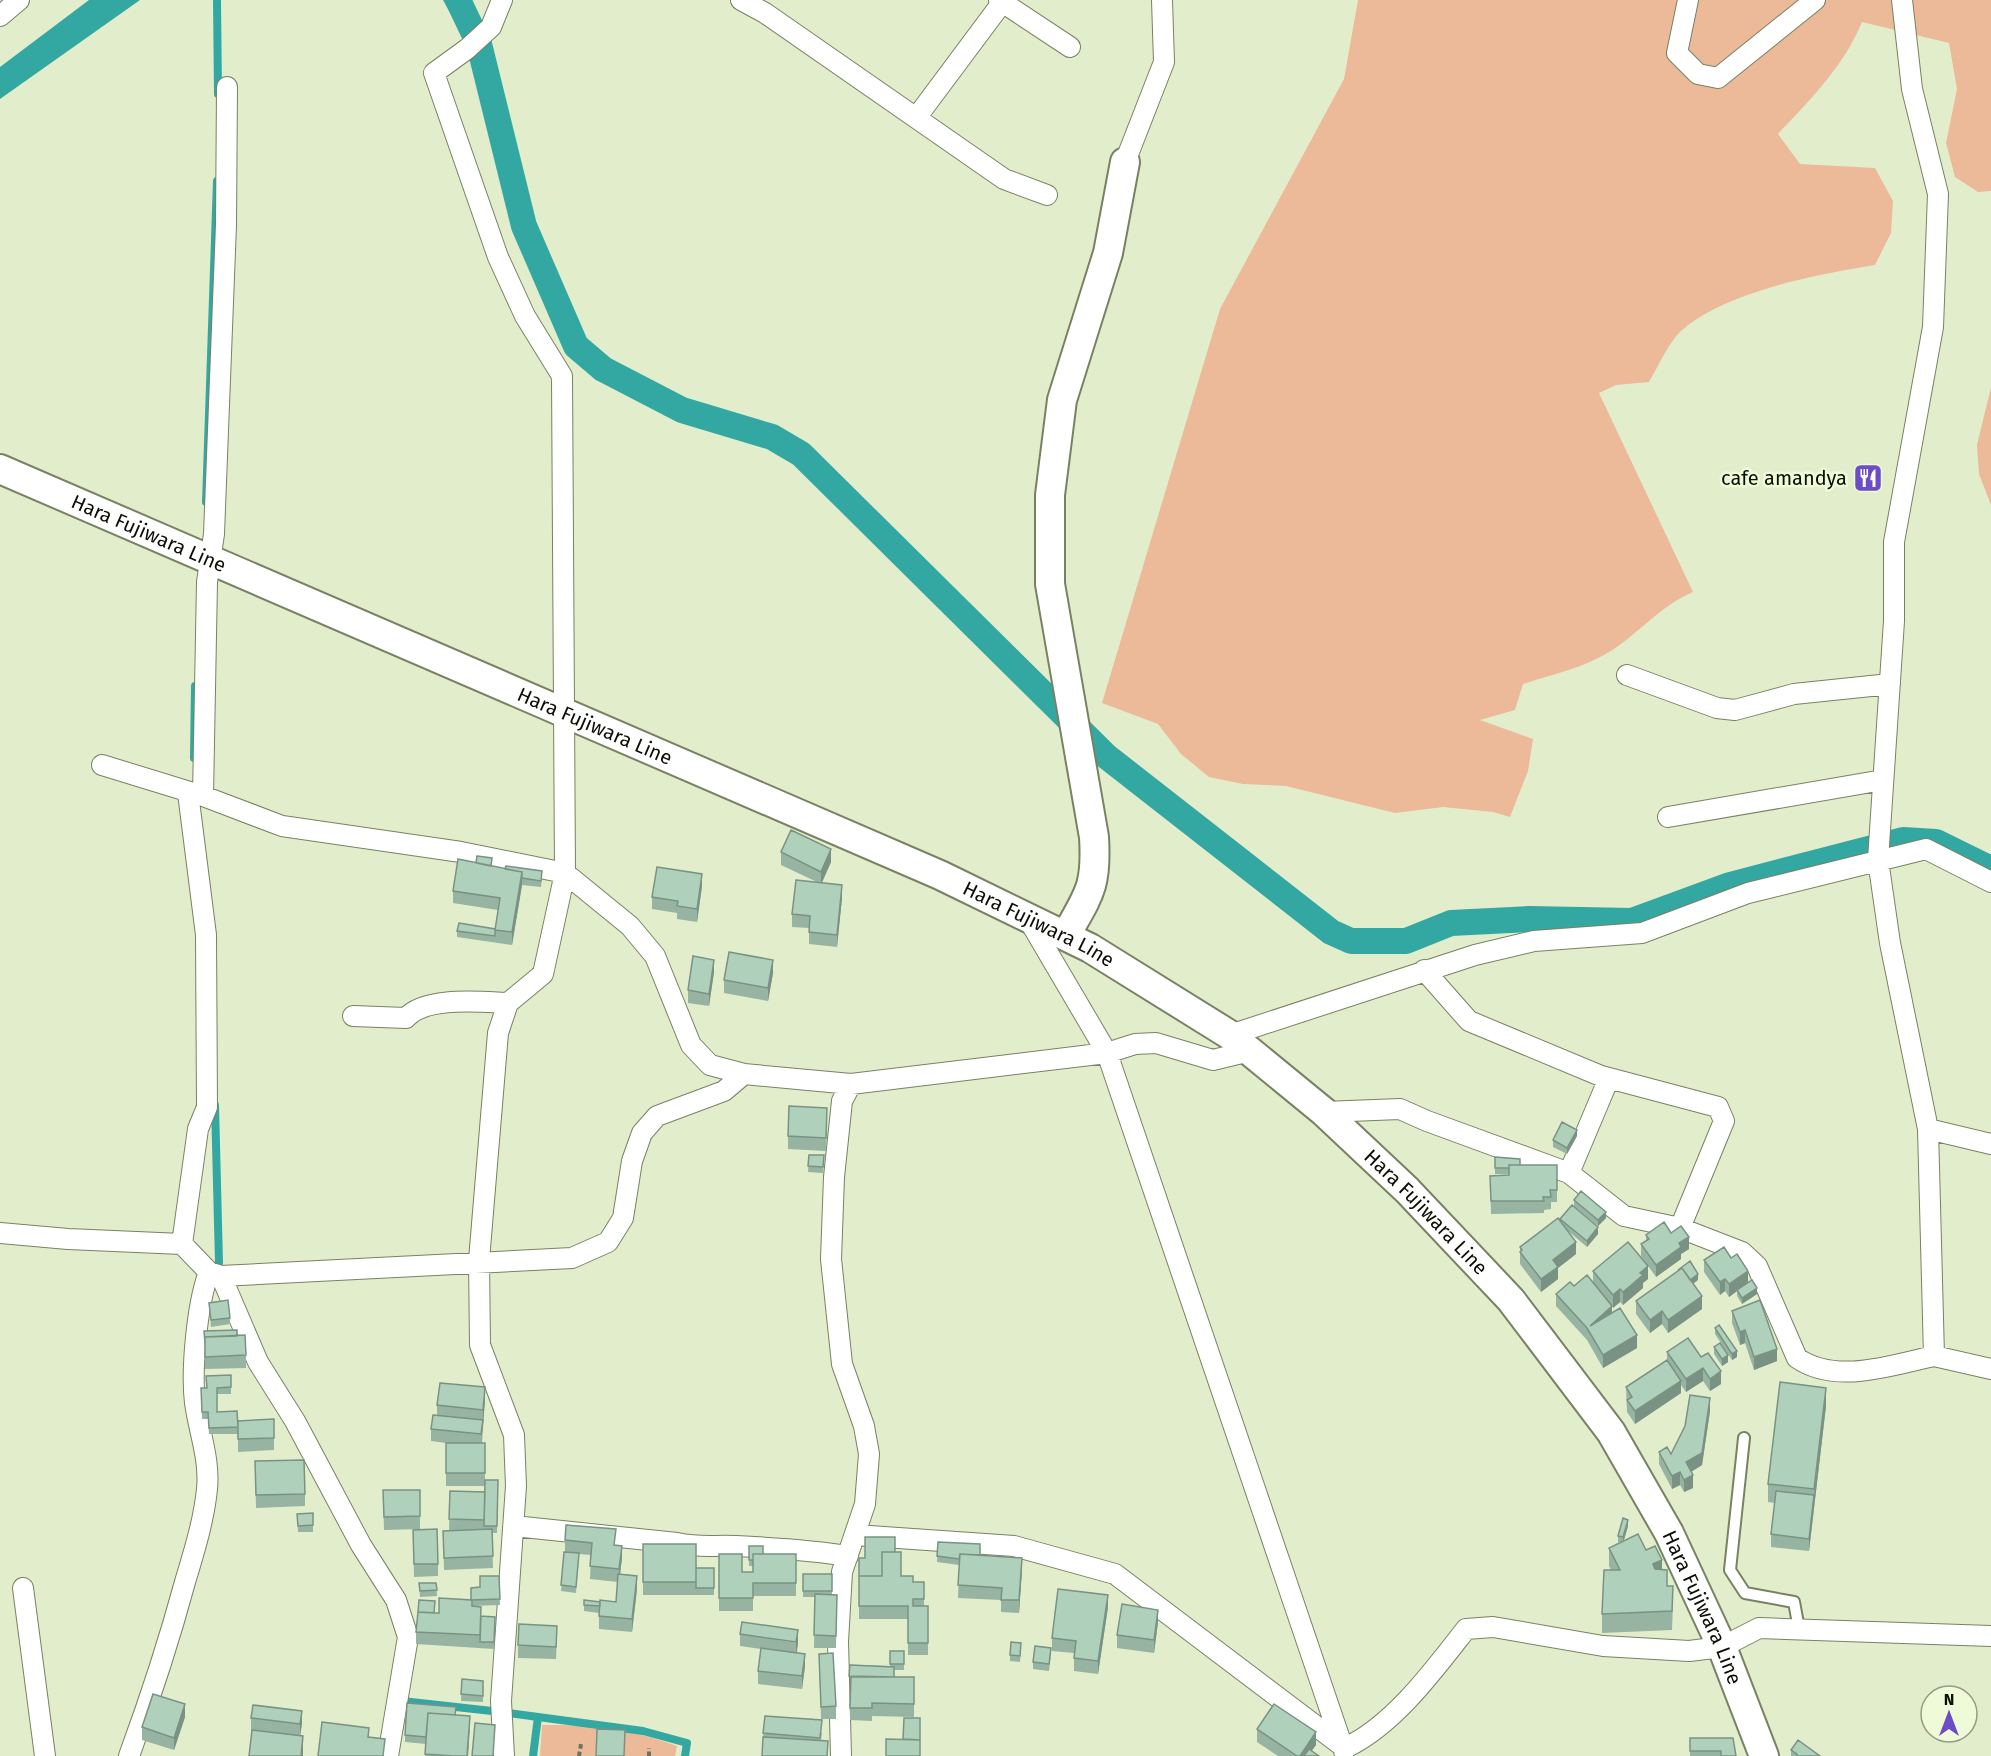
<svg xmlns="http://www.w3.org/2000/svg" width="1991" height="1756" font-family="'Fira Sans',sans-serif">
	<rect width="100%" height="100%" fill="#e2eecb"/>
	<!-- green -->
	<path fill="#ecba98" d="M1358,0H1991V191L1978,192L1955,177L1946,143L1957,89L1949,43L1862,22C1844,66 1810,100 1778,134L1800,164L1875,168L1893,201L1891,233L1875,265C1818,274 1725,292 1681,331C1668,343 1658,367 1649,382L1616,385L1599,393L1693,592C1655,608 1634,641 1598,658C1575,670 1547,676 1523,684L1515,710L1480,720L1533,739L1528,771L1510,817L1493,812L1443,807L1395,813L1286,786L1243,784L1209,777L1181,754L1158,724L1102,703L1220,309L1344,79Z
		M1991,387V505L1979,474L1977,445Z
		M542,1725C591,1724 632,1729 677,1746L675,1756H540Z"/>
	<!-- water -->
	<path fill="#33a7a2" d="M89,0H140L0,99V67Z
		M443,0H471L482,21L464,37Z"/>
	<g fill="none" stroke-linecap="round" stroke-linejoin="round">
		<!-- stream -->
		<path stroke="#33a7a2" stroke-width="8" d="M217,0L218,94
			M206,502L217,181
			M194,758L195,686
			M215,1105L219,1263
			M402,1701L492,1711
			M508,1713L643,1731L687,1743L685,1756
			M533,1756L538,1717"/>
		<!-- canal -->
		<path stroke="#33a7a2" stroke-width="26" d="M458,0L479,44L524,226L576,346L603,369L682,410L772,437L801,454L1106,756L1331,932L1351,941H1406L1451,923L1529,919L1632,921L1730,885L1903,840L1936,842L1991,869"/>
		<!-- lane casing -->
		<g stroke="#778263" stroke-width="14">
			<path id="lane" d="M1744,1438L1730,1570L1745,1593L1794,1602L1799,1629"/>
		</g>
		<!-- street casing -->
		<g stroke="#778263" stroke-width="22">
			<path id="street" d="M502,0L491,27L467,49L434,73L498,257L525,316L562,376L565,873L543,974L508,1003L498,1033L479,1260L480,1345L514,1435L516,1486L501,1701L504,1756
				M741,0L765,13L1004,179L1047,195
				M999,0L1070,47
				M1688,0L1677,53L1698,74L1718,78L1815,0
				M1902,0L1912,89L1938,194L1933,327L1894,542V621L1878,860L1890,943L1928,1129L1934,1356L1991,1369
				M0,16L19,0
				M916,118L1004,0
				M1125,162L1164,62L1162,0
				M1627,675L1717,708L1735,710L1794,694L1890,684
				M102,765L203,796L282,826L461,852L565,873L630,926L655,956L691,1045L710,1065L744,1074L851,1084L1107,1053L1135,1044L1156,1043L1213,1060L1250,1051
				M203,796L207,582L214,534L226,225L227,87
				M1668,817L1883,780
				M1027,917L1107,1053L1344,1751
				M1424,970L1469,1021L1601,1076L1718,1107L1724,1121L1680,1228
				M353,1016L406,1018C425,996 481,1002 508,1003
				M1230,1035L1475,955L1534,941L1642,933L1748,893L1926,849L1991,882
				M1324,1112L1400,1109L1427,1121L1569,1173L1624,1216L1680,1228L1742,1252L1757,1266L1797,1358C1836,1385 1892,1365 1934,1356
				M1928,1129L1991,1144
				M1569,1173L1609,1078
				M0,1233L68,1239L182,1244L209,1272L221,1276L572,1258L608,1242L623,1218L632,1161L642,1133L657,1116L724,1091L744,1074
				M182,1244L198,1129L207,1107L206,935L188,793
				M221,1276L258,1362L295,1421L361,1545L396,1600L408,1637L388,1756
				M514,1526L677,1543C700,1548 713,1545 736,1546C774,1548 810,1550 848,1556
				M855,1535L1014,1546L1115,1574L1345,1748C1393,1726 1434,1670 1466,1629L1493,1627L1603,1646L1689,1651L1722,1647L1759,1628L1991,1636
				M23,1588L45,1756
				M129,1756C150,1699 169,1641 185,1582C194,1552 204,1520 207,1489C210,1459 199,1432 195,1403C191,1370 197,1304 209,1272
				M841,1756L838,1642L842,1572L865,1504L869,1454L864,1426L842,1364L831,1259L834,1177L842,1101L851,1084"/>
		</g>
		<!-- secondary casing -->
		<g stroke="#778263" stroke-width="32">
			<g id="secondary">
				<path id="s1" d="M0,469L940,875L1090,948L1230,1035L1324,1112L1407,1190L1511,1300L1611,1432L1669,1533L1722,1647L1764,1756"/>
				<path d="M1066,935C1089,894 1097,887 1094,837L1050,584V495L1062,400L1108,253L1125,162"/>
			</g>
		</g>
		<!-- path -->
		<path stroke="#6c735e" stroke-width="4" stroke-dasharray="4.5 3" stroke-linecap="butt" d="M579,1756L581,1744
			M649,1756V1748"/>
		<!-- lane -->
		<use href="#lane" stroke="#fff" stroke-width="10"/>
		<!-- street -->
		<use href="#street" stroke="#fff" stroke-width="20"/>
		<!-- secondary -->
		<use href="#secondary" stroke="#fff" stroke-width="28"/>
	</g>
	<!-- wall -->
	<path fill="#96b4a1" d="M781,852L831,862L822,883L842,898L837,947L809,944V928L792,927V914L817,882L781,865Z
		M492,866L542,877L541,887L522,885L512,945L457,937V931L495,929L498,910L453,903V891Z
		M702,886L697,922L677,919V913L652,909V897Z
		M714,972L709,1006L688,1003V990Z
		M773,973L768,1001L724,993V980Z
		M827,1121L826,1151L788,1149V1136Z
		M1577,1136L1567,1154L1553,1147V1140Z
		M809,1155H824L823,1173L808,1172Z
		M1495,1157L1520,1165H1557V1202H1551V1209L1544,1210V1213L1491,1214L1490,1176L1509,1175V1174H1495Z
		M1574,1200L1606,1218L1598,1226L1574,1206Z
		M1560,1219L1598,1234L1587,1247L1567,1230L1576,1254L1558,1268V1279L1541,1292L1520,1264V1247L1560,1222Z
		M1671,1233L1689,1249L1681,1254V1259L1656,1277L1641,1256V1244L1646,1241V1235Z
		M1704,1260L1748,1283L1757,1294L1742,1304L1737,1296V1291L1729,1297L1725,1291L1720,1295L1704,1272Z
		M1593,1271L1648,1279L1643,1283V1288L1623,1305L1620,1302L1613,1308L1612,1306V1313L1637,1348L1603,1368L1587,1340L1556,1306V1294L1574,1286L1593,1283Z
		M1698,1280L1693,1284L1702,1309L1668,1333L1662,1324L1650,1333L1636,1314V1301Z
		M209,1303L230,1318V1324L211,1327Z
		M1732,1311L1777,1361L1754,1370L1745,1343L1740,1345L1732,1323Z
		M1715,1328L1737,1357L1732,1360L1715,1334Z
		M204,1331L237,1336L246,1355V1368L205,1369Z
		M1714,1347L1728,1362L1722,1366L1714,1354Z
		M1667,1352L1701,1357L1721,1384L1710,1391L1703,1381L1686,1392L1681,1385V1393L1635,1424L1627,1412L1626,1387L1667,1360Z
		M231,1375V1394H217V1412L238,1427L274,1419V1450L238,1452V1434H209L208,1419H202L201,1388H206Z
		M485,1400L482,1443H485V1486H446V1443L431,1441V1429L437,1415V1405Z
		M1826,1406L1809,1551L1771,1547V1534L1775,1503L1768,1502V1484Z
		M1710,1411L1702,1465L1691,1472L1693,1488L1684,1492L1680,1485L1672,1489L1659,1464V1452L1671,1454Z
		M255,1461L305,1494V1506L256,1508Z
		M498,1480L497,1533H492L493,1568L444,1570L443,1531H449L450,1491L485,1492Z
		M383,1490H420V1529L384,1530Z
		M313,1513V1532H298L297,1514Z
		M1628,1526L1624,1540L1646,1550L1662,1570L1673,1604L1672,1630L1602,1633V1614L1611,1570L1609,1566V1548L1620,1542H1618V1536Z
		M413,1530L438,1564V1576L414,1577Z
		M565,1540L616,1545L622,1558L620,1575L637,1589L632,1632L599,1629V1613L584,1611V1600L600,1602H616L618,1582L590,1579L591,1555L579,1554L576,1593L561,1591L565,1552Z
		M938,1542L980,1555L1022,1570L1019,1613L1001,1612V1600L958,1598L959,1565L937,1562Z
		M643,1544L696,1568H714V1595H643Z
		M749,1546L763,1554H796V1596H753V1611H719V1554L742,1572H753V1566H749Z
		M895,1552L901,1576L913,1582H924V1606H928V1655H908V1619H859V1558H865Z
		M803,1574H832V1595H837L836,1648H814L815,1597H803Z
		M499,1576L500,1605L472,1606L481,1616L495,1617L494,1649L416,1644V1632L435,1613H439L471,1600L480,1587Z
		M419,1583H436L437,1596L420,1597Z
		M1108,1607L1098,1674L1074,1671V1653L1052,1651V1638Z
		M1158,1622L1154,1653L1117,1648V1635Z
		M740,1634L798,1643L797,1653L805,1666L802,1689L758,1684V1671L761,1649L740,1646Z
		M557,1638L556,1659L518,1658V1645Z
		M1021,1649L1020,1662L1010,1661V1655Z
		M890,1651H904V1670H894V1677H914V1717L872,1716V1721L850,1720V1665L890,1666Z
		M819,1654L836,1706V1719H821Z
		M1051,1654L1049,1671L1033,1669V1662Z
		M462,1679L483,1681V1702L461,1701Z
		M455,1715L470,1729L468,1756H425L426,1744L405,1742V1735Z
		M765,1716L822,1733L821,1740L828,1756L763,1737Z
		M185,1717L174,1750L142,1740V1727Z
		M251,1718L302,1723L300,1736L303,1749L251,1731Z
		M1257,1729L1316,1745L1311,1751L1319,1756H1278L1257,1742Z
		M1690,1738L1736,1756H1690Z
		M1791,1750L1820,1756H1791Z"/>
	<!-- shaded-wall -->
	<path fill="#7a9283" d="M831,849V862L821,884V872Z
		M522,872V885L512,945V932Z
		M702,874V886L697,922V909Z
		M842,885V898L837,947V935Z
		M714,960V972L709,1006V994Z
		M773,960V973L768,1001V988Z
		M1577,1130V1136L1567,1154V1148Z
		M1606,1212V1218L1598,1226V1220Z
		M1598,1227V1234L1587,1247V1241Z
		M1689,1237V1249L1681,1254V1259L1656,1277V1265L1679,1243Z
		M1576,1242V1254L1558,1268V1279L1541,1292V1279L1553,1260Z
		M1648,1266V1279L1643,1283V1288L1623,1305V1292L1640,1273Z
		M1748,1271V1283L1729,1297V1284Z
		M1698,1274V1280L1687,1288V1282Z
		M1725,1279V1291L1720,1295V1282Z
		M1757,1288V1294L1742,1304V1298Z
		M1620,1289V1302L1613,1308V1295Z
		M1702,1296V1309L1668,1333V1320Z
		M1612,1306V1319L1590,1326Z
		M1662,1311V1324L1650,1333V1320Z
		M1745,1330V1343L1740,1345V1332Z
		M1637,1335V1348L1603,1368V1355Z
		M1777,1349V1361L1754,1370V1357Z
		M1737,1351V1357L1732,1360V1354Z
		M1728,1355V1362L1722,1366V1359Z
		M1703,1368V1381L1686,1392V1379Z
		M1721,1371V1384L1710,1391V1379Z
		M1681,1381V1393L1635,1424V1411Z
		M485,1387V1400L481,1446L483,1410Z
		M1826,1388V1406L1809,1551V1539Z
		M1710,1398V1411L1702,1465L1686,1475V1462Z
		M1680,1472V1485L1672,1489V1476Z
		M1693,1475V1488L1684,1492V1480Z
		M1628,1520V1526L1623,1543V1537Z
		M622,1546V1558L619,1582V1569Z
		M1022,1558V1570L1019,1613V1600Z
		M1662,1560V1579L1653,1583V1564Z
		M637,1576V1589L632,1632V1619Z
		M1108,1595V1607L1098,1674V1661Z
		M1158,1610V1622L1154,1653V1640Z
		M798,1630V1643L796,1655V1642Z
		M805,1654V1666L802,1689V1676Z
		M185,1704V1717L174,1750V1738Z
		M302,1711V1723L300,1737V1724Z
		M470,1716L468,1756H467Z
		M1316,1732V1745L1308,1756H1300Z
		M303,1736V1756H301Z"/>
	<!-- building -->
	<path fill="#afd1bb" stroke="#7a9283" stroke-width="1.5" d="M791,830L831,849L821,872L781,852Z
		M477,856L492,858L491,866L476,863Z
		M458,859L522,872L512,932L495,930L500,898L453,891Z
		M506,866L542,871L541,881L522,878V872L505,869Z
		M657,867L702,874L697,909L677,906L678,901L652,897Z
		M796,880L842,885L837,935L809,932L810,916L792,914Z
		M459,923L495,929V936L457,931Z
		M729,952L773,960L768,988L724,980Z
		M693,956L714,960L709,994L688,990Z
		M789,1106L827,1108L826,1138L788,1136Z
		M1562,1122L1577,1130L1567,1148L1553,1140Z
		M809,1155H824L823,1167L808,1166Z
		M1495,1157L1520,1159V1165H1509V1168H1495Z
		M1509,1165H1557V1190H1550L1551,1197H1543L1544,1201H1491L1490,1176L1509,1175Z
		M1581,1191L1606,1212L1598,1220L1574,1200Z
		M1572,1205L1598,1227L1587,1241L1560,1219Z
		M1558,1218L1576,1242L1553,1260L1558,1267L1541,1279L1520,1252L1522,1250L1520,1247Z
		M1664,1222L1671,1233L1681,1226L1689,1237L1679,1243L1681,1247L1656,1265L1641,1244L1649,1239L1646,1235Z
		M1628,1242L1648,1266L1640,1273L1643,1275L1623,1292L1620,1289L1613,1295L1593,1271Z
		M1724,1247L1731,1258L1737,1254L1748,1271L1729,1284L1725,1279L1720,1282L1704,1260Z
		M1690,1261L1698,1274L1690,1280L1682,1268L1678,1270Z
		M1682,1268L1702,1296L1668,1320L1662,1311L1650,1320L1636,1301Z
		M1587,1275L1612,1306L1590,1326L1620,1308L1637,1335L1603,1355L1587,1328L1556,1294L1570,1282L1574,1286Z
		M1752,1280L1757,1288L1742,1298L1737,1290Z
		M228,1300L230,1318L211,1320L209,1303Z
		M1760,1300L1777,1349L1754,1357L1745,1330L1740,1332L1732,1311Z
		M1719,1325L1737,1351L1732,1354L1715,1328Z
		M237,1330V1336L205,1337V1343L204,1331Z
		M245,1335L246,1355L205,1357V1337Z
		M1688,1338L1701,1357L1708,1353L1721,1371L1710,1379L1703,1368L1686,1379L1667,1352Z
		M1720,1343L1728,1355L1722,1359L1714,1347Z
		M1667,1360L1681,1381L1635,1411L1627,1400L1632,1397L1626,1387Z
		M231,1375V1387L217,1388V1412L237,1411L238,1427L209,1428L208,1412H202L201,1388H207L206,1376Z
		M1780,1382L1826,1388L1814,1489L1768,1484Z
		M440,1383L485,1387L483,1410L437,1405Z
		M1690,1395L1710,1398L1702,1453L1686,1462L1693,1475L1684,1480L1680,1472L1672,1476L1659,1452L1667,1447L1671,1454L1685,1426Z
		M433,1415L483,1420L481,1434L431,1429Z
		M274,1419V1438L238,1439V1421Z
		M446,1443H485V1473H446Z
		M304,1460L305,1494L256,1495L255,1461Z
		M485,1480H498L497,1526H484Z
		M383,1490H420V1516L384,1517Z
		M450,1491L485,1492L484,1520L449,1519Z
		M1776,1491L1814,1495L1809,1539L1771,1534Z
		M313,1513V1525L298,1526L297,1514Z
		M1623,1518L1628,1520L1623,1537L1618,1536Z
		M566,1525L616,1529L614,1545L622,1546L619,1569L590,1566L592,1543L565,1540Z
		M437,1529L438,1564H414L413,1530Z
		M492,1529L493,1556L444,1558L443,1531Z
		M1638,1534L1646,1550L1655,1546L1662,1560L1653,1564L1655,1569L1667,1570V1586H1673L1672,1611L1602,1614L1604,1570H1620L1609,1548Z
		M865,1537H895V1552H882V1576H859V1558H865Z
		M938,1542L980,1544V1555L960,1554L959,1559L937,1556Z
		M643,1544H696V1582H643Z
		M749,1546H763V1554H753V1560H749Z
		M564,1552L579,1553L576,1587L561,1585Z
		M882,1552H901V1576H913V1582H924V1599H913V1606H928V1643H908V1606H859V1576H882Z
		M719,1554H742V1572H753V1554H796V1583H753V1598H719Z
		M960,1554L1022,1558L1019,1600H1001L1002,1588L958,1585Z
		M696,1568H714V1588H696Z
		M618,1574L637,1576L632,1619L599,1616L600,1600L616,1602Z
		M803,1574H832V1591H803Z
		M480,1576H499L500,1599L471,1600V1588L480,1587Z
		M419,1583H436L437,1590L420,1591Z
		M1058,1589L1108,1595L1098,1661L1074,1658L1076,1641L1052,1638Z
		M815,1594L837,1595L836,1636L814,1635Z
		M439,1598L472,1600V1606L481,1607L480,1635L416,1632L418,1612L439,1613Z
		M419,1600L435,1601L434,1613L418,1612Z
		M584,1600L600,1602V1606L584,1605Z
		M1122,1604L1158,1610L1154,1640L1117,1635Z
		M481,1616L495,1617L494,1642H480Z
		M742,1622L798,1630L796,1642L740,1634Z
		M519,1624L557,1626L556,1647L518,1645Z
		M1011,1642L1021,1643L1020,1656L1010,1655Z
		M1035,1646L1051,1648L1049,1664L1033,1662Z
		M761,1648L805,1654L802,1676L758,1671Z
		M890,1651H904V1664H890Z
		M833,1653L836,1706L821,1707L819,1654Z
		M850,1665L894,1667V1677L849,1676Z
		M851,1677H914V1704L872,1703V1708H850Z
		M462,1679L483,1681V1696L461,1694Z
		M153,1694L185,1704L174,1738L142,1727Z
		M407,1703L456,1707L455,1715L428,1713L426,1737L405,1735Z
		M1274,1704L1316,1732L1300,1756H1297L1257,1729Z
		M253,1705L302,1711L300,1724L251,1718Z
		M428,1713L470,1716L467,1756H453L425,1754Z
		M765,1716L822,1720L820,1738L763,1733Z
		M904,1718H920V1745V1740L903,1739Z
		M322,1722L369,1728L368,1737L385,1739L383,1756H318Z
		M475,1723L495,1725L493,1756H472Z
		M597,1729L625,1730L624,1756H596Z
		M252,1730L303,1736L301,1756H249Z
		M763,1737L828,1741L827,1756H762Z
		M1690,1738H1733L1736,1756H1721V1751H1690Z
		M886,1739L920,1740V1756H886Z
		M1798,1740L1820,1756H1796L1797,1754L1791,1750Z
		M1309,1749L1319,1756H1304Z"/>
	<!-- icons -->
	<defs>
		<g id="restaurant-square" transform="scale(1.5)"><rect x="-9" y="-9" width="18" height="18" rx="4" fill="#6d4dc6" stroke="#effbd8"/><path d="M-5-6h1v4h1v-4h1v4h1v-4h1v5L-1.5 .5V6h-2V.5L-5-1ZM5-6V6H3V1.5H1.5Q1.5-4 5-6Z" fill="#fff"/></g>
	</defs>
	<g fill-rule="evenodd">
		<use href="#restaurant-square" x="1868" y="478"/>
	</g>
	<g text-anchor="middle" stroke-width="5" stroke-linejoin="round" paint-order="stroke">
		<!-- poi labels -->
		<g font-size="20" fill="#0b0e04" stroke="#effbd8" text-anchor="end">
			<text x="1847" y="485">cafe amandya</text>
		</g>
		<!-- street labels -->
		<g font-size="20" fill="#0b0e04" stroke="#effbd8">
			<text dy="7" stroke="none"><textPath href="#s1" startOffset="162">Hara Fujiwara Line</textPath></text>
			<text dy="7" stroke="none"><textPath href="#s1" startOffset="648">Hara Fujiwara Line</textPath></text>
			<text dy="7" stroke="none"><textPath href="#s1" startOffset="1134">Hara Fujiwara Line</textPath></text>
			<text dy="7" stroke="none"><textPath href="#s1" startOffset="1620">Hara Fujiwara Line</textPath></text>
			<text dy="7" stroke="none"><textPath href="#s1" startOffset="2106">Hara Fujiwara Line</textPath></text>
		</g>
	</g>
	<!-- north arrow -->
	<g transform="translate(1949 1714)"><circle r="28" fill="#effbd8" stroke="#949c83" stroke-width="1.5"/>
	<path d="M0-4.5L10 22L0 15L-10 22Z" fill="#6d4dc6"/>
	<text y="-9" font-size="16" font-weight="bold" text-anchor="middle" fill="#0b0e04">N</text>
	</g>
</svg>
